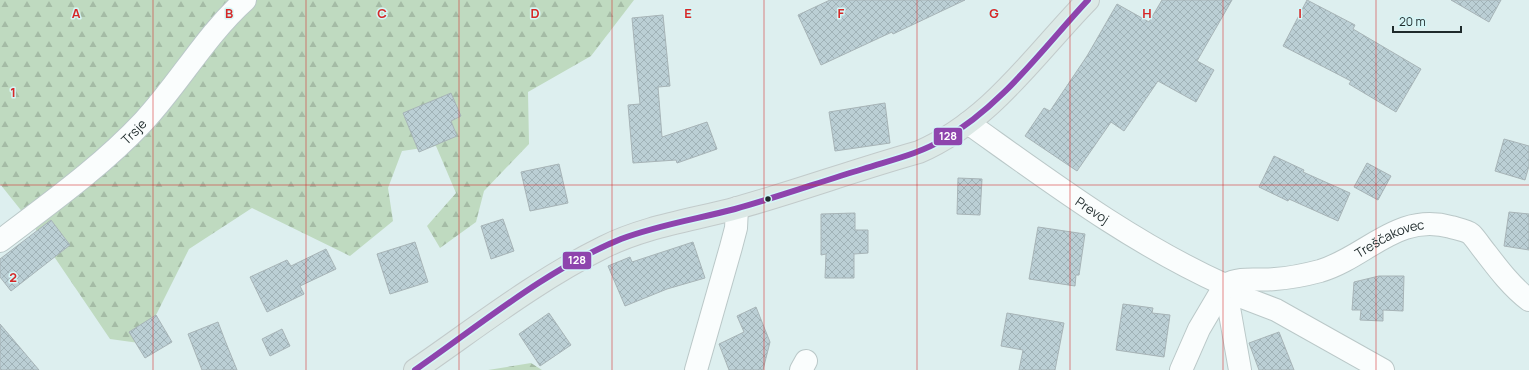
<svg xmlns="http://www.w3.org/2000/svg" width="1529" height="370" font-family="Manrope,sans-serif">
	<defs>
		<pattern id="forest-firs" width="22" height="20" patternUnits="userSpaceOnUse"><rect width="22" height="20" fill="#bfdac0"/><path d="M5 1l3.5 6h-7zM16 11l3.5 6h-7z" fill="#a4bba5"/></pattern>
		<pattern id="building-cross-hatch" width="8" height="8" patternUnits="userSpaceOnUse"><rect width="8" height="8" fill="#bbcfd5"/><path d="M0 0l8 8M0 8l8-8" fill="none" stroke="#a0b2b7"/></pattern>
	</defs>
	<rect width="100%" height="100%" fill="#ddefef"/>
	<!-- forest -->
	<path fill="url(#forest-firs)" d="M0,0H634L591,56L528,92L529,144L484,191L476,222L440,248L427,226L456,193L436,146L402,151L388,188L393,221L350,256L252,208L189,249L157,313L139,343L110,339L32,224L0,184Z
		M531,363L542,370H488Z"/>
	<!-- building -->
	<path fill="url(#building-cross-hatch)" stroke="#a7b4b7" d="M830,0H965L893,34L892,32L821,65L798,15Z
		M1162,0H1232L1197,61L1214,70L1196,102L1158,81L1124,131L1111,122L1077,171L1025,136L1044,108L1050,111L1087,56L1117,4L1149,22Z
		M1307,0L1355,25L1353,29L1421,69L1396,112L1349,84L1351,81L1283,46Z
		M1451,0H1501L1489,22Z
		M663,15L670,86L658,87L662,137L707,122L717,149L677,163L676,160L633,163L628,105L640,104L632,18Z
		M451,93L461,116L451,121L457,136L419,152L403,113Z
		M885,103L890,143L835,151L829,112Z
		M1504,139L1529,146V166L1525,180L1495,171Z
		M1274,156L1304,170L1303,172L1350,193L1338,221L1289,199L1288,201L1259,187Z
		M1367,163L1391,176L1378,200L1354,187Z
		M559,164L568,203L530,211L521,172Z
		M958,178L982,179L980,215L957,214Z
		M1509,212L1529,214V250L1504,246Z
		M855,213V230H868V253L854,254V278H825L826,254L821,255V214Z
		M503,219L514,251L491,259L481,226Z
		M51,220L70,245L11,291L0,277V259Z
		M1038,227L1085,234L1079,275H1076L1075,286L1029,279Z
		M415,242L428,282L390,294L377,254Z
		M693,242L705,278L667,289L625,306L608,266L630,257L632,262Z
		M326,249L336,269L300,286L304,294L267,312L250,277L287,260L291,266Z
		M1379,276H1404L1403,311L1383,310V321L1360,320L1361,310H1352L1354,282Z
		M1123,304L1153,308L1152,313L1170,315L1164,357L1116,350Z
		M756,307L770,342L763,370H729L719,344L744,332L737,316Z
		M549,313L571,345L540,366L519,334Z
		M1007,313L1064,323L1055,370H1019L1023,350L1001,346Z
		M156,315L172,342L145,358L129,332Z
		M218,322L226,343L237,370H202L188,334Z
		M0,324L39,370H0Z
		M282,329L290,346L270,356L262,339Z
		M1279,332L1294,370H1259L1249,343Z"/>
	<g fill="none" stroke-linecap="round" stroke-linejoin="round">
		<!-- minor casing -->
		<g stroke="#bac8c8" stroke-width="24">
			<g id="minor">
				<path id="s1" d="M968,123C1051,182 1132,243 1225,285L1240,370"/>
				<path id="s2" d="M0,241C50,203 101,167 144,121C180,82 206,35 245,0"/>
				<path id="s3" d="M1225,285C1241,276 1258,281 1275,279C1290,278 1305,275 1320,271C1367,257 1397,212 1451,227C1457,229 1466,230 1471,234C1476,239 1481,247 1486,253C1499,270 1512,287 1529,300"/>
				<path d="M1225,285L1242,297L1276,310L1383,370"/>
				<path d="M696,370L731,247L736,228L737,208"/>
				<path d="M801,370L806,361"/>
				<path d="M1181,370L1199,329L1225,285"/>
			</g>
		</g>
		<!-- major casing -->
		<g stroke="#c2cbcb" stroke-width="24">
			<path id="major" d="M415,370C476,328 537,280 604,247C646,226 693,220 737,208C798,191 858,169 919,152C991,121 1035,54 1088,0"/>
		</g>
		<!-- minor -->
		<use href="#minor" stroke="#fafdfd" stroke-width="22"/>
		<!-- major -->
		<use href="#major" stroke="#dce9e6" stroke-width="22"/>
		<!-- bus-1 casing -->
		<g stroke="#d5f6f7" stroke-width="9">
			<path id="bus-1" d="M415,370C480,325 547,269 621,239C658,225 697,219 735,209C778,197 820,182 863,169C891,160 919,154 944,139C1002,106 1043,48 1088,0"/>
		</g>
		<!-- bus-1 -->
		<use href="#bus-1" stroke="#8e44ad" stroke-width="6"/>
	</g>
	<!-- grid -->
	<path fill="none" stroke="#d62828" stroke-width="1" stroke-opacity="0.55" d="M153,0V370M306,0V370M459,0V370M612,0V370M764,0V370M917,0V370M1070,0V370M1223,0V370M1376,0V370M0,185H1529"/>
	<!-- markers -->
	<circle fill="#1e2a2b" stroke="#d5f6f7" stroke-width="1.5" cx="768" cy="199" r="3.5"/>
	<g text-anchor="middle" stroke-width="3" stroke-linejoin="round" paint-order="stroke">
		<!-- street labels -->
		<g font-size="13" fill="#1e2a2b" stroke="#d5f6f7">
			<text dy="5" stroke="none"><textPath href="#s2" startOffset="173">Trsje</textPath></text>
			<text dy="5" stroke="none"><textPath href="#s1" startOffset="152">Prevoj</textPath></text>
			<text dy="5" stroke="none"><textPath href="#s3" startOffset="174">Treščakovec</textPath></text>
		</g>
	</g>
	<g font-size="13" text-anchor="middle" font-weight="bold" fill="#d62828" stroke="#d5f6f7" stroke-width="3" stroke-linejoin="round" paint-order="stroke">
		<text x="76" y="18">A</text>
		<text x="229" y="18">B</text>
		<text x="382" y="18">C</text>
		<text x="535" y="18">D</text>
		<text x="688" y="18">E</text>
		<text x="841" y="18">F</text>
		<text x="994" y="18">G</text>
		<text x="1147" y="18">H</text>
		<text x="1300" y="18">I</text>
		<text x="13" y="97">1</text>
		<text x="13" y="282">2</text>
	</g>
	<g stroke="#d5f6f7" stroke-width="1.5">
		<rect x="933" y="127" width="30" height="19" rx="4" fill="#8e44ad"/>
		<rect x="562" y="251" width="30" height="19" rx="4" fill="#8e44ad"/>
	</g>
	<g font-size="11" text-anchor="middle" font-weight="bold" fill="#fff">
		<text x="948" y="140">128</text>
		<text x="577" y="264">128</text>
	</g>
	<!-- scale -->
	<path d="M1393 26v6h68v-6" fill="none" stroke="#1e2a2b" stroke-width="2"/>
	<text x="1399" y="26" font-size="12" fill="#1e2a2b" stroke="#d5f6f7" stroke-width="3" paint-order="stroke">20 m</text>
</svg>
